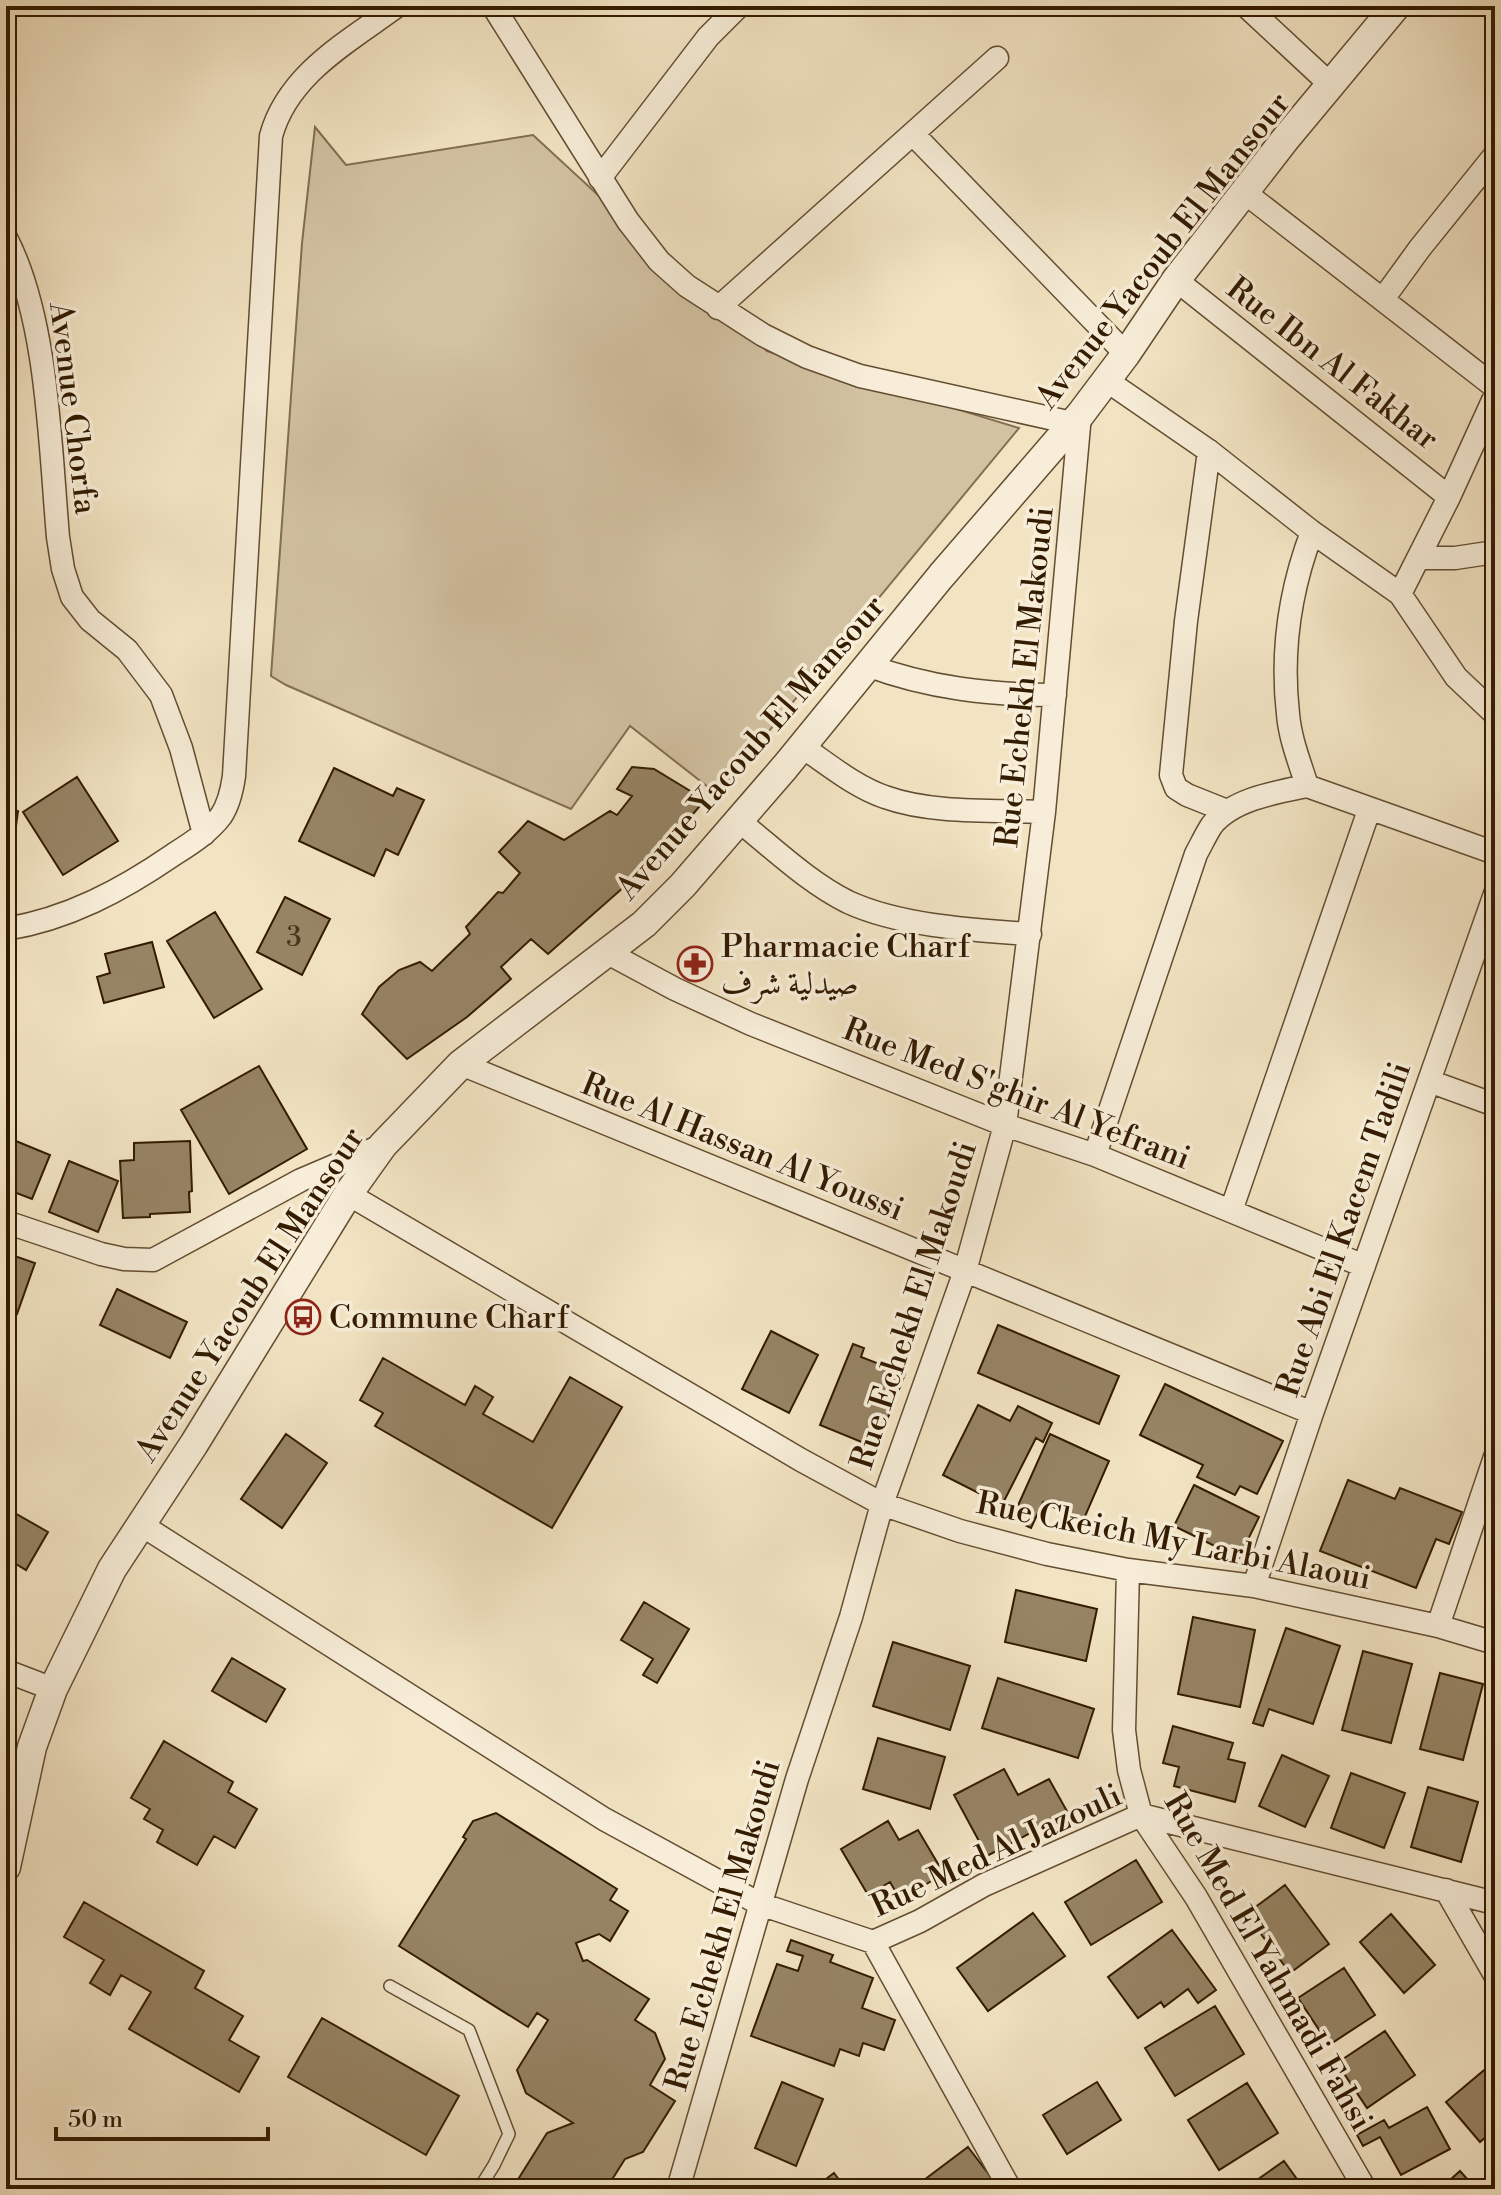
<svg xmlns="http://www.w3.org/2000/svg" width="1501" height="2195" font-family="'Libre Bodoni',Amiri,serif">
	<rect width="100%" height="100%" fill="#f2e4c3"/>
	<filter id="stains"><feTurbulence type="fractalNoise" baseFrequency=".0025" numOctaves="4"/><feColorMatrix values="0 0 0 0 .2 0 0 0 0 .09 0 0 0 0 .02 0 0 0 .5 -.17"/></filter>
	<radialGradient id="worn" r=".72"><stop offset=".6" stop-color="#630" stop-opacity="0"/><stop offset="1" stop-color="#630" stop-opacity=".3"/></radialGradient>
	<!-- grass -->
	<path fill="#d2c2a2" stroke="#826e51" stroke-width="2" d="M315,127L346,165L533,135L767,351L1019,428L717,794L630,726L571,809L286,685L271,676L302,243Z"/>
	<!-- building -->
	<path fill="#968465" stroke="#331b00" stroke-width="2" d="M632,767L654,769L705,800L651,863L548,954L531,939L501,967L511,979L467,1017L407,1059L362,1014L379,987L399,970L420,962L432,971L470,934L466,927L498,892L503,893L520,873L499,852L528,821L564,840L610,811L617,815L632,796L617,789Z
		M334,768L393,796L397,788L424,800L398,855L386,849L374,876L299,841Z
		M77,777L118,841L63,875L23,812Z
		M6,809L18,811L8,885H6Z
		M285,897L330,919L302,975L257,952Z
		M215,912L262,989L214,1018L167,941Z
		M152,942L164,987L104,1003L97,977L110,973L105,954Z
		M259,1066L307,1149L229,1194L181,1110Z
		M11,1139L50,1155L32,1199L6,1189V1150Z
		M190,1141L192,1191L189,1192L190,1212L150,1214V1217L123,1218L120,1161L134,1160V1143Z
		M69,1161L118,1181L98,1232L49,1212Z
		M6,1253L35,1263L17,1314L6,1310Z
		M117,1289L187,1322L170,1358L100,1325Z
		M998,1325L1119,1376L1099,1424L978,1373Z
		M771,1331L818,1355L789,1413L742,1389Z
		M853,1344L864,1348L861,1357L905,1374L876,1448L820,1425Z
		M383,1358L465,1405L475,1386L493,1397L483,1414L533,1442L570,1377L622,1407L552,1528L375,1426L383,1413L360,1400Z
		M1165,1384L1283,1441L1257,1494L1240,1486L1235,1495L1197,1477L1203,1465L1140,1435Z
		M978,1405L1010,1421L1018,1406L1052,1423L1043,1442L1036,1438L1002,1505L943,1475Z
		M286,1434L327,1463L282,1528L241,1499Z
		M1050,1434L1109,1461L1083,1521L1043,1502L1031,1528L1012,1519Z
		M1348,1480L1395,1499L1400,1488L1462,1512L1449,1544L1436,1539L1416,1588L1320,1551Z
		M1194,1485L1259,1517L1239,1558L1174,1526Z
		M6,1508L48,1532L26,1570L6,1558Z
		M1016,1590L1097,1609L1086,1661L1005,1642Z
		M644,1602L689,1629L657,1683L643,1675L653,1659L621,1640Z
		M1193,1617L1255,1630L1240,1707L1178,1694Z
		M1286,1628L1340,1646L1313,1724L1269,1709L1263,1726L1253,1723Z
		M893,1642L970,1666L950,1730L873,1706Z
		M1363,1651L1412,1664L1391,1743L1342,1730Z
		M232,1658L285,1689L266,1722L212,1691Z
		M1440,1673L1483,1684L1463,1760L1420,1749Z
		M998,1678L1094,1709L1078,1758L982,1728Z
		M1173,1726L1233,1743L1228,1759L1245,1763L1235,1802L1174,1786L1179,1767L1163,1763Z
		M878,1738L945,1757L930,1809L863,1789Z
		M164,1741L233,1782L228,1792L257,1809L235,1848L214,1836L197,1865L157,1842L163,1830L144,1819L150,1809L131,1798Z
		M1282,1755L1329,1776L1305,1827L1259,1806Z
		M1004,1769L1018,1795L1049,1779L1068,1813L987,1856L954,1795Z
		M1351,1773L1405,1793L1384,1848L1331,1828Z
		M1428,1787L1478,1802L1461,1862L1411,1847Z
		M496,1813L617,1889L610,1900L628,1911L610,1941L599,1934L576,1943L583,1961L587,1960L649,1999L635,2020L655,2033L665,2059L650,2085L675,2101L643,2152L625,2159L606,2189H512L547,2133L573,2123L526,2093L517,2070L548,2020L537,2013L528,2027L399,1946L466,1839L463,1837L473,1821Z
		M888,1821L899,1840L918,1830L944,1874L900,1899L890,1882L868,1895L841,1849Z
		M1136,1860L1162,1902L1091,1945L1065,1902Z
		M1285,1885L1329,1944L1290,1973L1246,1914Z
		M84,1902L204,1971L195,1988L243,2016L229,2040L259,2057L239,2092L129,2029L151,1992L121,1975L110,1995L90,1983L104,1960L64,1937Z
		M1033,1913L1065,1956L988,2011L957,1968Z
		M1391,1914L1435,1965L1404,1993L1360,1942Z
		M1172,1930L1216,1990L1198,2003L1188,1989L1164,2007L1161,2002L1138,2018L1108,1977Z
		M791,1940L833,1955L830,1962L873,1978L862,2008L895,2020L884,2050L863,2043L859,2056L840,2049L834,2066L751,2036L777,1964L798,1971L803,1956L787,1951Z
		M1344,1968L1375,2015L1329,2045L1298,1998Z
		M1215,2006L1244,2054L1175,2096L1145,2048Z
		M322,2018L459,2096L426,2155L288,2077Z
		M1385,2031L1415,2075L1367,2108L1337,2063Z
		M1495,2061V2129L1480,2142L1446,2102Z
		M782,2082L823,2099L796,2166L755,2148Z
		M1097,2082L1121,2120L1067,2154L1043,2115Z
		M1247,2083L1278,2133L1219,2170L1188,2120Z
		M1427,2107L1450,2149L1401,2175L1380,2137L1363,2146L1357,2135L1384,2120L1389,2128Z
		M968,2147L1000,2189H912Z
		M1284,2161L1304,2189H1244Z
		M1460,2171L1476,2189H1440Z
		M834,2173L846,2189H813Z"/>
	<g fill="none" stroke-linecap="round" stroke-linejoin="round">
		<!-- service casing -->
		<g stroke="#634d31" stroke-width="14">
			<path id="service" d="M390,1986L469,2030L509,2134L494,2165L479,2189"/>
		</g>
		<!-- minor casing -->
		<g stroke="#634d31" stroke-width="25">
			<path id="minor" d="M493,6L628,221L659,261L687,286L763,335L807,357L860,376L1072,423
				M1246,6L1332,86
				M913,134L1126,354
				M600,178L708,37L739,6
				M1244,192L1495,387
				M6,238C48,319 50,446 58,537L63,569L72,597L90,620L127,650L161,695L181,748L204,834
				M1176,280L1449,497
				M1383,299L1420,248L1495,155
				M718,308L997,58
				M1106,380L1209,451L1312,532L1400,594L1456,677L1495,714
				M1209,451L1186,621L1171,775L1176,788L1187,795L1227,811
				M1420,558H1455L1495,552
				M1400,594L1449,497L1495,396
				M867,665C928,688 990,695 1055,695
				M801,746C828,764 855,787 885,797C932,814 995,810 1044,812
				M1307,786C1300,763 1290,739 1288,714C1281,652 1290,590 1312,532
				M739,821C774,849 808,882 848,902C900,926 973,930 1030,934
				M6,929C68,919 122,890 173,855C190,844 208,833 221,816C229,804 232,790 234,776L271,136C288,74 348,42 397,6
				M608,953L675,989L751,1024L1005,1125L1095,1155L1364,1266
				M461,1064L1312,1413
				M1429,1081L1495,1105
				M1095,1155L1196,854C1201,845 1206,834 1212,825C1233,799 1277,792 1307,786L1495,853
				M348,1194L801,1460L882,1504L960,1531L1047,1554L1128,1570L1254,1586L1438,1626L1495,1643
				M1231,1211L1369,810
				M6,1222L101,1254L124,1259L153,1260L301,1180L383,1145
				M140,1524L604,1819L760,1904L873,1942L920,1921L984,1885L1141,1815L1495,1903
				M1128,1570L1124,1730L1129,1770L1141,1815L1196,1897L1365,2189
				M1254,1586L1312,1413L1495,894
				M1438,1626L1495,1457
				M6,1671L53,1689
				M1446,1890L1495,1975
				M873,1942L1010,2189
				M678,2189L797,1779L851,1617L882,1504L965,1271L1005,1125L1044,812L1080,415"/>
		</g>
		<!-- tertiary casing -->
		<g stroke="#634d31" stroke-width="31">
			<path id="tertiary" d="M6,1867L32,1747L53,1689L112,1569L194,1444L348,1194L383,1145L461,1064L644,924L683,885L785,767L941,576L1080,415L1126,354L1176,280L1287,137L1396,6"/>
		</g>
		<!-- service -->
		<use href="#service" stroke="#f7edd8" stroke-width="11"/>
		<!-- minor -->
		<use href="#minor" stroke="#f7edd8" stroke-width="22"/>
		<!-- tertiary -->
		<use href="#tertiary" stroke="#f7edd8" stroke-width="28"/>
	</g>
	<!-- icons -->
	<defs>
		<g id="pharmacy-ring" transform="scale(1.8)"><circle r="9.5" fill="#f7edd8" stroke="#8f2418" stroke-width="1.5"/><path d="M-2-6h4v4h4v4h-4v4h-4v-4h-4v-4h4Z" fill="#8f2418"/></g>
		<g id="bus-ring" transform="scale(1.8)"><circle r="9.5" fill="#f7edd8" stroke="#8f2418" stroke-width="1.5"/><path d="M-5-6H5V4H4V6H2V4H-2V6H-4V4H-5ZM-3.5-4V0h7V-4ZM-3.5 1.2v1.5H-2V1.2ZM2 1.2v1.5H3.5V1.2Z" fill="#8f2418"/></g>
	</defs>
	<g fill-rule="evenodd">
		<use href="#pharmacy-ring" x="695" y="964"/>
		<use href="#bus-ring" x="303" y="1317"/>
	</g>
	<g text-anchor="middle" stroke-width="7" stroke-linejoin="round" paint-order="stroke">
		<!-- number labels -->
		<g font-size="28" fill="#4c3519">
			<text x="294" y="946">3</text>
		</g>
		<!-- street labels -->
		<g font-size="32" fill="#331b00" stroke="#f7edd8">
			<text transform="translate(1162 250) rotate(-52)" y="11">Avenue Yacoub El Mansour</text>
			<text transform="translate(1333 363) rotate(38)" y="11">Rue Ibn Al Fakhar</text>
			<text transform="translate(74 408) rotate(83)" y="11">Avenue Chorfa</text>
			<text transform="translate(1024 677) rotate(-84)" y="11">Rue Echekh El Makoudi</text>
			<text transform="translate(750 747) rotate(-49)" y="11">Avenue Yacoub El Mansour</text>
			<text transform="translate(1017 1093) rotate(21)" y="11">Rue Med S'ghir Al Yefrani</text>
			<text transform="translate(743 1146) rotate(22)" y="11">Rue Al Hassan Al Youssi</text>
			<text transform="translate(1343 1229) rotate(-71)" y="11">Rue Abi El Kacem Tadili</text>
			<text transform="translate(249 1294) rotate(-57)" y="11">Avenue Yacoub El Mansour</text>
			<text transform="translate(913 1305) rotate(-72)" y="11">Rue Echekh El Makoudi</text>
			<text transform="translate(1174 1540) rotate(11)" y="11">Rue Ckeich My Larbi Alaoui</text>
			<text transform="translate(996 1850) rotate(-25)" y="11">Rue Med Al Jazouli</text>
			<text transform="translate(722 1925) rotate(-74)" y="11">Rue Echekh El Makoudi</text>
			<text transform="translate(1269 1961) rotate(60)" y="11">Rue Med El Yahmadi Fahsi</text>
		</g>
		<!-- poi labels -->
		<g font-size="32" fill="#331b00" stroke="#f7edd8" text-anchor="start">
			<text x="721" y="957">Pharmacie Charf<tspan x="721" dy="37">صيدلية شرف</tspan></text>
			<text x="329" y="1328">Commune Charf</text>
		</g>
	</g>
	<!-- margin -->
	<rect width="1501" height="2195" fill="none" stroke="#f2e4c3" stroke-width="32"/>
	<rect x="8" y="8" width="1485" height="2179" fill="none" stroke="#331b00" stroke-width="4"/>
	<rect x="16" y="16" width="1469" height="2163" fill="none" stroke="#331b00" stroke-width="2"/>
	<!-- scale -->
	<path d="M56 2127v12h212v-12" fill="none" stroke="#331b00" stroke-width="4"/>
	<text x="68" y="2127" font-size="24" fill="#331b00" stroke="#f7edd8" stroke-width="6" paint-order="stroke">50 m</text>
	<rect width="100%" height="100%" filter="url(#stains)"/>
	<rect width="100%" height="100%" fill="url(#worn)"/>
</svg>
